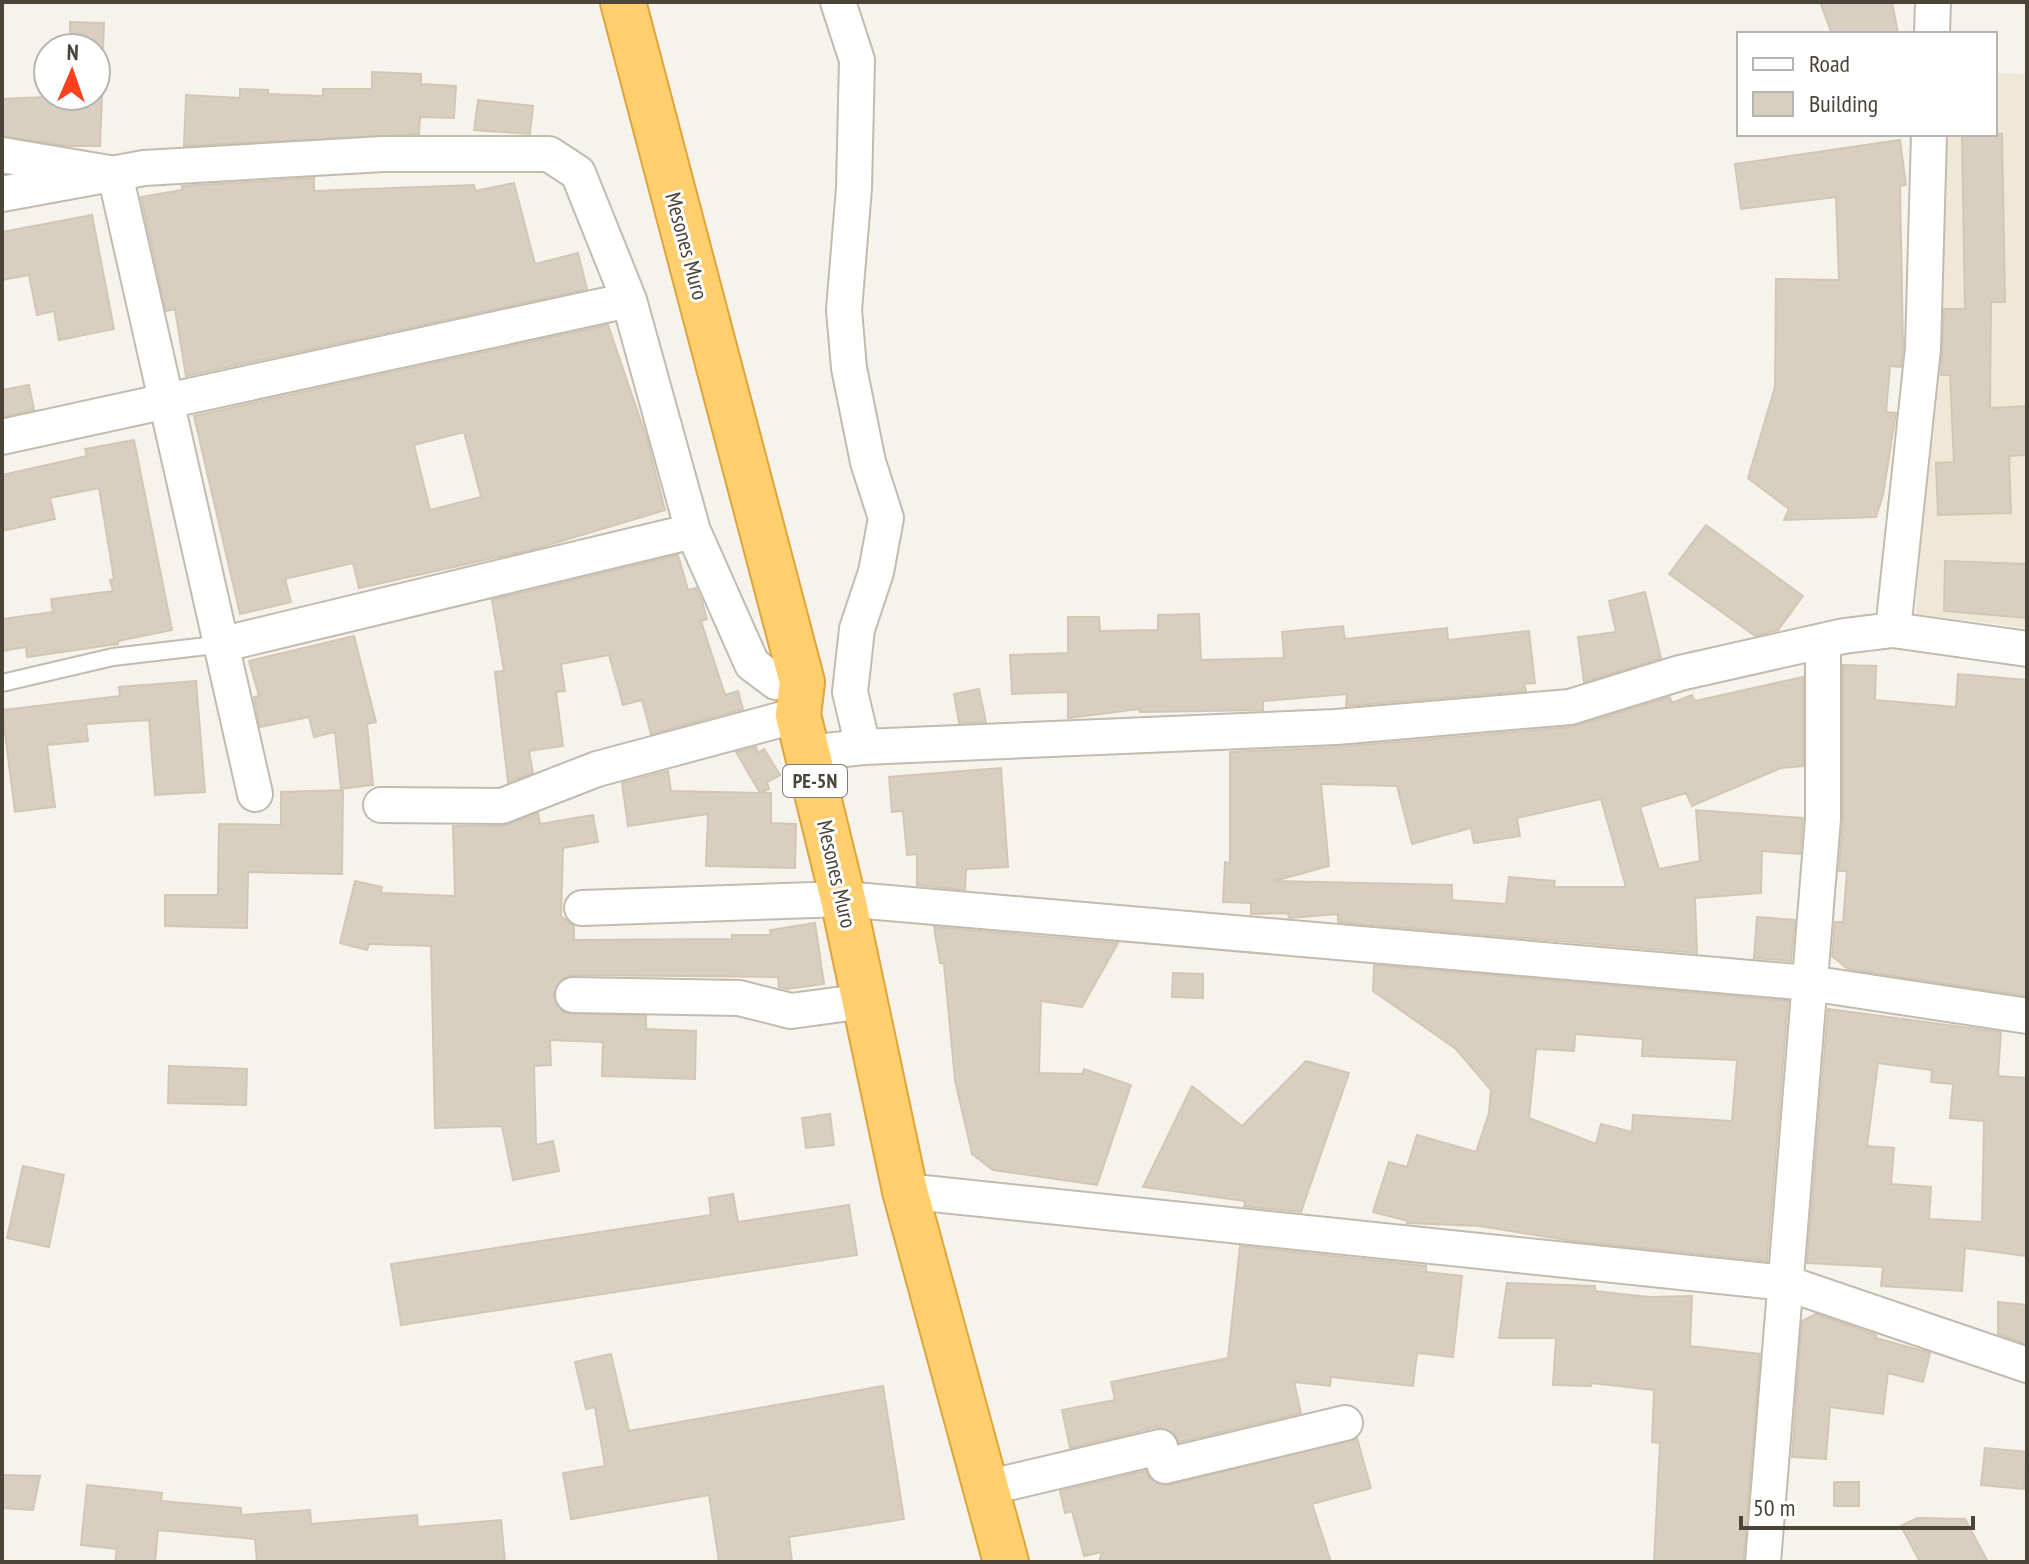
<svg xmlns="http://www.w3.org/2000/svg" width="2029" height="1564" font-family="'PT Sans Narrow',sans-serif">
	<rect width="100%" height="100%" fill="#f6f3ec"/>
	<!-- education -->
	<path fill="#efe8d6" d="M1995,73L2027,74V628L1916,614L1945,134H1995Z"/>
	<!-- building -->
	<path fill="#d8cfc1" stroke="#d3c7b4" stroke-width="2" fill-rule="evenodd" d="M1820,2H1892L1898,34H1832Z
		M70,22L104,23L103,48H70Z
		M372,72L421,74V84L456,86L454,118L420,117L419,134L184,146L186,95L240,98V89L268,90V94L323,96V89H372Z
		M68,96H102L100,146H68L2,136V99Z
		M478,100L533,106L530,134L474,130Z
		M1962,134H2002L2005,302H1991L1990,408L2027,406V455L2009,456L2011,513L1938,515L1936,463L1954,462L1950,375H1941L1944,309H1965Z
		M1900,140L1906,185L1900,186L1903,347L1901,367L1890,366L1886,412L1896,413L1883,495L1876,517L1784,520L1789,509L1748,478L1775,387L1776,279L1839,280L1836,197L1741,209L1735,164Z
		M314,178V191L474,185L475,191L514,183L535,264L578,253L587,289L186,376L175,309L166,311L141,197L182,190V186Z
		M92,215L114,329L59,340L54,311L37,315L29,275L2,280V232Z
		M608,325L647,439L665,510L535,549L359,588L353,563L285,579L291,602L240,614L194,416ZM464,432L481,497L430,510L414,445Z
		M29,385L34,410L2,417V390Z
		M134,440L172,630L118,641V644L27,657L26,647L2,651V619L53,612L51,599L113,591L110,580L114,579L99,488L50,498L55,519L2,531V475L87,456L85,449Z
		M1706,525L1803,596L1778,630L1755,636L1669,574Z
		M678,555L688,590L696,588L702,601L707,619L701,621L725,695L738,691L743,709L651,734L642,700L623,705L609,655L561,664L565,691L556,692L563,746L529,751L533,773L508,782L495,672L504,671L492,600Z
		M1945,561L2027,564V618L1944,611Z
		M1645,592L1661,658L1584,682L1578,637L1616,632L1609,601Z
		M1199,614L1201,660L1284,658L1282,632L1343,626L1345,639L1447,628L1448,640L1529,631L1535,683L1524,684L1526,691L1346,706L1347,694L1263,701V710L1140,712L1139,709L1068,718V692L1012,694L1010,655L1068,653V617H1099L1100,631L1158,630V615Z
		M354,636L376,722L367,724L373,785L341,789L335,732L314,737L309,717L260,727L254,697L259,696L249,661Z
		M1843,665L1876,666L1875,700L1956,707L1958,674L2027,680V996L1848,969L1832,956L1835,922H1843L1847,871H1839L1843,819Z
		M1803,677V766L1781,768L1692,806L1686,793L1640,807L1659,869L1700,861L1696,810L1803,818L1800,854L1762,851L1761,893L1695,898L1697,953L1338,922V914L1289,918L1288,913L1251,914V903L1223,902L1225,862L1230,863V752L1338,747L1572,727L1670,697L1672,703L1692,695L1695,701ZM1321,784L1397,786L1412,844L1471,828L1474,843L1520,836L1517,818L1601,799L1626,887H1554L1555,881L1509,877L1506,904L1452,900V885L1274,881L1329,866Z
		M196,681L205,792L155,795L149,720L86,724L88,741L47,745L55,807L15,812L2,710L120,696L119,687Z
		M979,689L986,722L959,723L954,694Z
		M756,747L758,753L764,749L780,775L767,782L769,789L761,793H771V823L796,824L795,868L706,866L708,814L628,826L622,783L668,771L671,791L760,793L736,752Z
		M1001,768L1008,867L966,869L965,890L917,885V854L907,855L903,811L892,812L889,777Z
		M343,790L342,874L248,872L247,928L165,926V895H218L219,824L281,825V792Z
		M538,813L540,824L593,815L598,842L563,848L561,916L574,926V940L732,939V935H771L770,930L815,923L824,984L787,989L779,987L778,977L573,975L563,978L553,995L563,1012L646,1016V1029L696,1031L695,1079L602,1076L603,1042L550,1040L551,1065L534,1066L536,1145L553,1141L559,1171L513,1180L502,1126L435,1128L431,946L369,944L367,950L340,943L355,881L382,887L381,893L455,896L453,826H502Z
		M1757,917L1795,920L1791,961L1754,958Z
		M934,927L1118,943L1082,1007L1041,1001L1039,1073L1082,1074L1084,1069L1131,1085L1097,1185L993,1170L972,1154L955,1080L944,964L940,963Z
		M1374,965L1788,1001L1767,1261L1573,1241L1479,1226L1407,1223L1408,1221L1373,1212L1389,1162L1407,1167L1417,1135L1476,1152L1489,1113L1491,1090L1456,1049L1373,991ZM1575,1034L1643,1039L1642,1056L1737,1060L1732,1121L1633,1115L1632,1132L1601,1124L1596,1144L1529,1118L1536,1049L1574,1051Z
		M1173,973L1203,974V998L1172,997Z
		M1828,1009L2001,1032L1998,1076L2027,1078V1256L1965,1248L1962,1291L1881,1286L1883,1267L1807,1263ZM1878,1063L1932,1070L1931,1082L1953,1084L1950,1118L1984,1121L1982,1222L1929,1219L1931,1187L1891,1184L1894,1148L1867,1146Z
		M1306,1061L1349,1073L1301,1212L1244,1206L1245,1201L1143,1187L1192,1086L1242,1126Z
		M169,1066L247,1069L246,1105L168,1103Z
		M830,1114L834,1145L806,1148L802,1118Z
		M23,1166L64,1175L49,1247L7,1238Z
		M733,1194L738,1222L849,1205L857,1255L401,1325L391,1264L711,1215L709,1198Z
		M1240,1246L1426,1266V1272L1462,1276L1453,1357L1417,1353L1413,1386L1331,1377L1330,1386L1294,1382L1301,1413L1179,1442L1174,1433L1156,1427L1070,1448L1062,1410L1115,1400L1111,1382L1228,1358Z
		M1507,1283L1595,1286V1291L1649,1297L1692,1296L1690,1346L1760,1354L1743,1562H1654L1660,1443L1652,1442L1654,1390L1591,1383V1386L1553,1385L1556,1338H1499Z
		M1998,1302L2027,1305V1344L1998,1334Z
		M1816,1314L1876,1335V1338L1930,1353L1923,1382L1888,1373L1883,1414L1830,1407L1826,1459L1792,1457L1802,1321Z
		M611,1354L629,1431L883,1386L904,1519L789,1537L792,1562H719L709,1495L571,1519L563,1473L605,1466L595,1407L586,1409L575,1362Z
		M1357,1438L1371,1488L1312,1504L1331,1562H1099L1102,1552L1084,1556L1072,1511L1065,1513L1060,1491L1146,1471L1151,1480L1170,1485Z
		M1985,1448L2027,1452L2024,1489L1981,1485Z
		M2,1475L40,1476L33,1510L2,1508Z
		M1834,1482H1859V1506H1834Z
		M87,1485L162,1493L161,1501L241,1508V1515L310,1510L311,1524L417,1515L418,1527L501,1520L505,1562H257L255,1539L158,1530L155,1562H115L117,1549L81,1545Z
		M1917,1518L1965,1519L1988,1562H1920L1901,1526Z"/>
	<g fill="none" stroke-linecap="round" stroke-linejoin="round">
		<!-- lane casing -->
		<g stroke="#c2bbae" stroke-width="20">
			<path id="lane" d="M2,683L113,657L224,644"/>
		</g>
		<!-- street casing -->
		<g stroke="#c2bbae" stroke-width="38">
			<path id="street" d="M838,2L857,60L854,188L844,310L849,368L868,462L886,518L876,572L857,629L850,692L863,747
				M1932,34L1933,2
				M2,155L115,174L255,794
				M2,194L144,168L383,154H549L578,173L629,300L693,531L752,664L776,682H802
				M2,437L629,300
				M1893,630L1923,348L1929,134
				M224,644L693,531
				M808,753L863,747L1336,727L1570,707L1680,673L1844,636L1893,630L2027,649
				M381,805L502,806L597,769L798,715
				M582,908L843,899L1809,983L2027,1016
				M573,995L739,998L791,1011L865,1001
				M905,1191L1786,1283L2027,1365
				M986,1488L1160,1447L1165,1466L1345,1423
				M1763,1562L1823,819V641"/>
		</g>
		<!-- highway casing -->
		<g stroke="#e0a43c" stroke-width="48">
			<path id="highway" d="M623,2L802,682L798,715L843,899L905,1191L1006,1562"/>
		</g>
		<!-- lane -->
		<use href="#lane" stroke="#fff" stroke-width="16"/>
		<!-- street -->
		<use href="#street" stroke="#fff" stroke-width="34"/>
		<!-- highway -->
		<use href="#highway" stroke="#ffcf6e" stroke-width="44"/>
	</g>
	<g text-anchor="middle" stroke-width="6" stroke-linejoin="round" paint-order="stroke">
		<!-- shield labels -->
		<rect fill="#fff" stroke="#817c74" stroke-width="2" x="783" y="765" width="64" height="32" rx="6"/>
		<g font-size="20" font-weight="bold" fill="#4b4439">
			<text x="815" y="788">PE-5N</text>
		</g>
		<!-- street labels -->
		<g font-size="22" fill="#4b4439" stroke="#fff">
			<text transform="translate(687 246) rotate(75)" y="8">Mesones Muro</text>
			<text transform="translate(837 874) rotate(77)" y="8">Mesones Muro</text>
		</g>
	</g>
	<!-- border -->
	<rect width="2029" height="1564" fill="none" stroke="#4b4439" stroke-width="8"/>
	<!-- legend -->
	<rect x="1737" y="32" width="260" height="104" fill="#ffffff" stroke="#b7b4b0" stroke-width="2"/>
	<rect x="1753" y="58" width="40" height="12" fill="#ffffff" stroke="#b7b4b0" stroke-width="2"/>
	<text x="1809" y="72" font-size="24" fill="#4b4439">Road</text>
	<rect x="1753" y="92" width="40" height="24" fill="#d8cfc1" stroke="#b7b4b0" stroke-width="2"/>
	<text x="1809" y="112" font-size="24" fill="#4b4439">Building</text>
	<!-- north arrow -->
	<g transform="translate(72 72) rotate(2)"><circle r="38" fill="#ffffff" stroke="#b7b4b0" stroke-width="2"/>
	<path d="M0-6L14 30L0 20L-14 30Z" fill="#fc3f1d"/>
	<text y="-12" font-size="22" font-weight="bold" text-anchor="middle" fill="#4b4439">N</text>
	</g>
	<!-- scale -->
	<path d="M1741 1516v12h232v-12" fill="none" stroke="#4b4439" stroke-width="4"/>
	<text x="1753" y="1516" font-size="24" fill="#4b4439" stroke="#ffffff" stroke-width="6" paint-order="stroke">50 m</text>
</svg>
